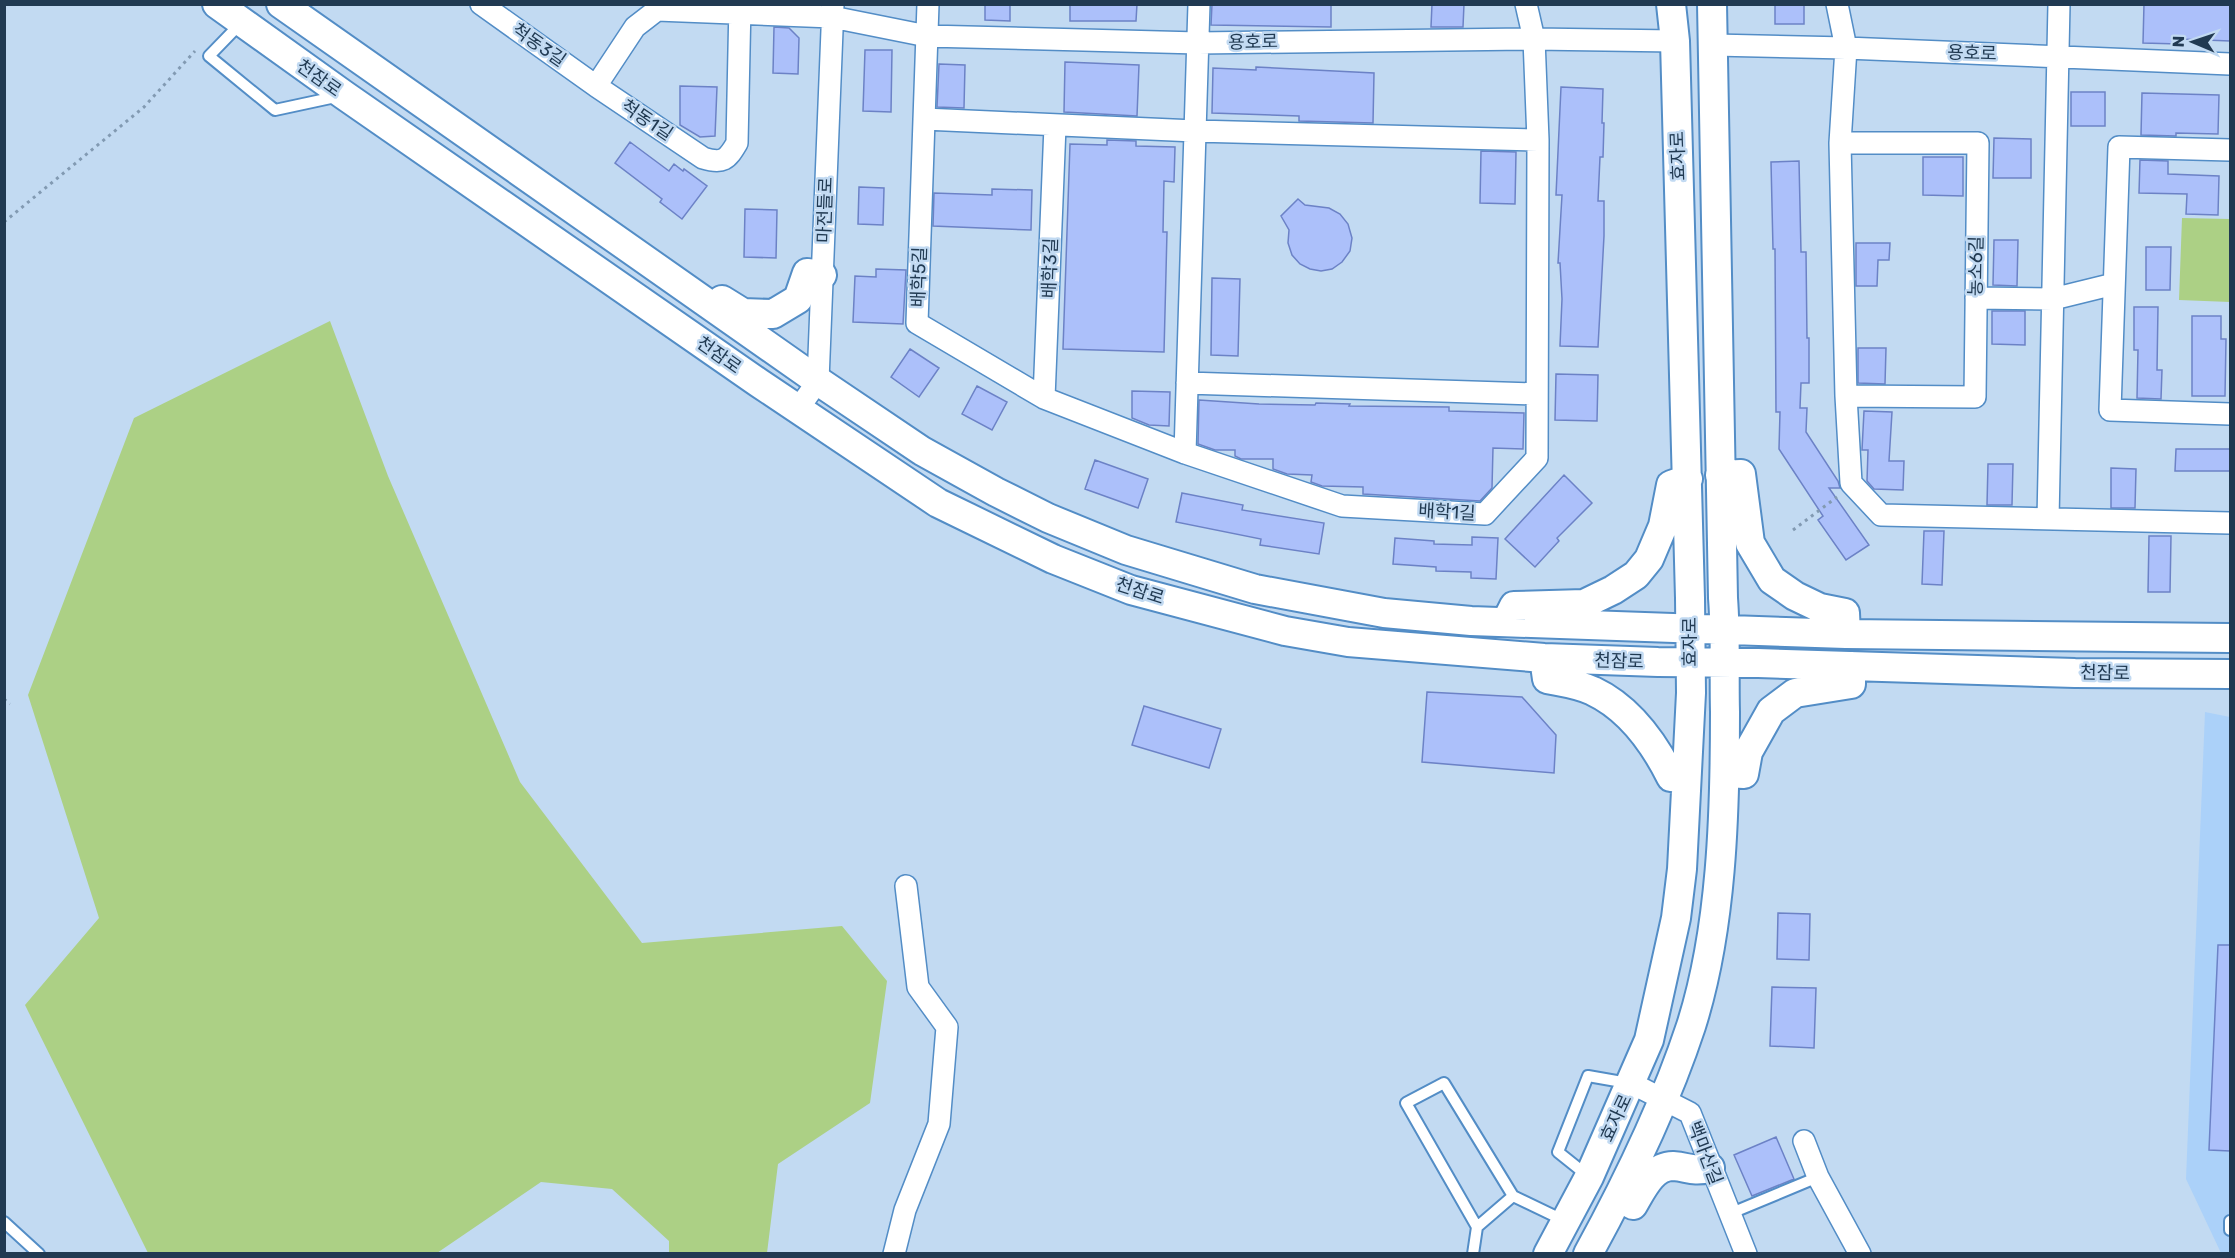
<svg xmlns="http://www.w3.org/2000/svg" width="2235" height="1258" font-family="Rubik,'Noto Sans KR',sans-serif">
	<rect width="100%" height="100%" fill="#c2daf2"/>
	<!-- built -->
	<path fill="#abd1f9" d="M2205,712L2230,717V1253H2221L2186,1179Z"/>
	<!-- green -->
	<path fill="#acd085" d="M2182,218L2230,219V302L2179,300Z
		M330,321L388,476L520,782L642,943L842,926L887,981L870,1103L778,1164L767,1253H669V1241L612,1189L541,1182L437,1253H148L25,1005L99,918L28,695L134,418Z"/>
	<!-- building -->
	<path fill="#acc0fa" stroke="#6c82c6" stroke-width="1.5" d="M985,4H1010V21L985,20Z
		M1070,4H1137L1136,21H1070Z
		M1212,4H1331V27L1211,25Z
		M1432,4H1464L1463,27H1431Z
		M1775,4H1804V24H1775Z
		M2144,4H2230V41L2179,39V44L2143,43Z
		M774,27L789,28L799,38L798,74L773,73Z
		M865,50H892L891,112L863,111Z
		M1065,62L1139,65L1137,116L1064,112Z
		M939,64L965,65L964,108L937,107Z
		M1256,67L1374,73L1373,123L1299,121V116L1212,113L1213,68L1256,70Z
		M680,86L717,87L715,136L700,137L680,125Z
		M1561,87L1603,89L1602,123H1604L1603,157H1600L1598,201H1604V236L1598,347L1560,346L1562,299L1560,263H1558L1562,195H1556Z
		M2071,92H2105V126H2071Z
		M2142,93L2219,95L2218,134L2176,133V136L2141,135Z
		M1994,138L2031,139V178H1993Z
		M1107,140L1136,141V146L1175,147L1174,182L1164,181L1163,232H1167L1164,352L1063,349L1070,144L1107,145Z
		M630,142L669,171L674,164L683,171L684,169L707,186L682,219L660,202L662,199L615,163Z
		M1481,151L1516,152L1515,204L1480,203Z
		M1923,157H1963V196L1923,195Z
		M2140,160L2168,161V174L2219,176L2218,215L2186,214L2187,194L2139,193Z
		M1799,161L1801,252H1806L1807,338H1809V383H1801L1800,408H1807L1806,432L1838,481L1840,488H1829L1869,545L1846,560L1818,520L1823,516L1779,449L1780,412H1776L1775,249H1773L1771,162Z
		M859,187L884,188L883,225L858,224Z
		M992,189L1032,190L1031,230L933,226L934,193L992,195Z
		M1298,199L1305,205L1329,208L1340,214L1348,224L1352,238L1350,251L1342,262L1332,269L1321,271L1310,269L1300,264L1292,255L1288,243L1289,230L1281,216Z
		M745,209L777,210L776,258L744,257Z
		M1994,240H2018L2017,286L1993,285Z
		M1856,243H1890L1889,260H1878L1877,286H1856Z
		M2146,247H2171L2170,290H2146Z
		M876,269L906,270L903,324L853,322L855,276L876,277Z
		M1212,278L1240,279L1238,356L1211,355Z
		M2134,307H2158L2157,370H2162L2161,399L2137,398L2138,350H2134Z
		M1992,311H2025V345L1992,344Z
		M2192,316H2221V339H2226L2225,396H2192Z
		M1858,348H1886L1885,384L1858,383Z
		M910,349L939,368L919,397L891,377Z
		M1556,374L1598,375L1597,421L1555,420Z
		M977,386L1007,402L992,430L962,414Z
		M1132,391L1170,392L1169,426L1149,425L1132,418Z
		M1199,400L1259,404L1315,405L1316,403L1350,404L1349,406L1449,407V411L1524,413L1523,449L1493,448L1492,488L1480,501L1363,494V487L1322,486L1311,482L1312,475L1287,474L1273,469V459H1241L1235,456V450H1215L1198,444Z
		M1864,411L1892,412L1889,461H1904L1903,490L1874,489L1867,481L1868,450H1862Z
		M2176,449H2230V471H2175Z
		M1095,460L1148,479L1138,508L1085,489Z
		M1988,464H2013L2012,505H1987Z
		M2111,468L2136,469L2135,508H2111Z
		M1564,475L1592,503L1557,538L1559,541L1535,567L1505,539Z
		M1182,493L1243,505L1242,510L1324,523L1319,554L1260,545L1261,539L1176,522Z
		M1924,531H1944L1942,585L1922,584Z
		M2149,536H2171L2170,592H2148Z
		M1472,537L1498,538L1496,579L1471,578V572L1436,571V567L1393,564L1395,538L1434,541V544L1472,545Z
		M1427,692L1522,697L1556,735L1554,773L1422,762Z
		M1144,706L1221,729L1209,768L1132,745Z
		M1778,913L1810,914L1809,960L1777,959Z
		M2218,945H2230V1151L2209,1150Z
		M1772,987L1816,988L1814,1048L1770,1046Z
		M1776,1137L1794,1179L1752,1196L1734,1155Z"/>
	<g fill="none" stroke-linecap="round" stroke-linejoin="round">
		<!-- lane casing -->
		<g stroke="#538dc6" stroke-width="14">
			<path id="lane" d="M241,23L209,56L275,110L340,96
				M1588,1176L1558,1152L1588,1076L1628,1083
				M1729,1214L1818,1177
				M2230,1221V1230
				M4,1222L39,1254
				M1477,1227L1513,1196
				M1473,1254L1477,1227L1406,1103L1444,1083L1513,1196L1563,1220"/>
		</g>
		<!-- street casing -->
		<g stroke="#538dc6" stroke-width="24">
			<path id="street" d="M481,4L596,86L703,158C723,164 727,160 737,143L740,4
				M928,4L917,323L1044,398L1185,453L1342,506L1485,514L1537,458L1538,140L1534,39L1526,4
				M1837,4L1846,48L1840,143L1846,396L1851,483L1881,515L2230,523
				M1714,45L1846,48L2230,64
				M596,86L635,27L657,10L832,17L927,36L1198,43L1534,39L1675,41
				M924,119L1195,131L1538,140
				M1840,143H1978L1975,397L1846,396
				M2230,150L2119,147L2110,410L2230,414
				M1976,298L2053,299L2114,284
				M1187,383L1537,394
				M1044,398L1055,126
				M798,409L818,381L833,5
				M1185,453L1199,4
				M2048,519L2059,4
				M1631,1083L1690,1113L1746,1254
				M1804,1141L1818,1177L1860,1254
				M894,1254L905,1210L939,1124L947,1027L918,987L906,886"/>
		</g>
		<!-- secondary casing -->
		<g stroke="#538dc6" stroke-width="32">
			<path id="secondary" d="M217,4L344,95L759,383L938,503L1053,559L1131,590L1285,631L1348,642L1544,658L1658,662L1758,663L2075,673L2230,674
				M281,4L818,381L922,451L996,492L1048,518L1126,550L1255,589L1384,613L1471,621L1846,634L2230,638
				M722,300L743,313L773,314L798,299L807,273L822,275
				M1720,475L1741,474L1750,543L1772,580L1795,596L1820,608L1845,613L1846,634
				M1508,618L1514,606L1584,604L1613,590L1636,575L1649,559L1663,526L1671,485L1688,479
				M1544,658L1547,679C1562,682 1579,684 1593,691C1629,708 1654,743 1671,777L1685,778
				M1725,773L1744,774L1748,752L1771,711L1795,693L1851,684V666
				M1627,1201L1633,1205C1642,1190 1652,1166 1673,1166C1689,1167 1691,1172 1710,1168
				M1548,1254L1589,1177L1649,1040L1676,918L1682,869L1691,693L1690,598L1675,41L1671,4
				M1588,1254C1628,1181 1665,1105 1691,1026C1722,929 1725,813 1725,712C1724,674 1726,636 1723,598L1712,4"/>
		</g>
		<!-- path -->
		<path stroke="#829ab2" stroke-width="3" stroke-dasharray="3 4.5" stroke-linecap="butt" d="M4,222L144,107L195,51
			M1793,530L1837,497
			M4,699L10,704"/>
		<!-- lane -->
		<use href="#lane" stroke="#fff" stroke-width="10"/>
		<!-- street -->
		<use href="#street" stroke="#fff" stroke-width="21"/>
		<!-- secondary -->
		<use href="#secondary" stroke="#fff" stroke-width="28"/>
	</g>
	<g text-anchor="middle" stroke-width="5" stroke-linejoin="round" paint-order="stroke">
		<!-- street labels -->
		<g font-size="18" fill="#213a52" stroke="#c2daf2">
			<text transform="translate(1253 42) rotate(-1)" y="6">용호로</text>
			<text transform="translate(539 45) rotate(35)" y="6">척동3길</text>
			<text transform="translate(1972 53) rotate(2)" y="6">용호로</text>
			<text transform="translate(319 78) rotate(35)" y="6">천잠로</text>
			<text transform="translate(647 120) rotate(34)" y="6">척동1길</text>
			<text transform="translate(1678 156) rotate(-92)" y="6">효자로</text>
			<text transform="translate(825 210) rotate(-88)" y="6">마전들로</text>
			<text transform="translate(1976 266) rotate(-89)" y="6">농소6길</text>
			<text transform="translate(1050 268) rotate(-88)" y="6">배학3길</text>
			<text transform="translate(919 277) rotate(-88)" y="6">배학5길</text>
			<text transform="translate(719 355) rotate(35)" y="6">천잠로</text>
			<text transform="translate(1447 512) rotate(3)" y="6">배학1길</text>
			<text transform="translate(1140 591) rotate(18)" y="6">천잠로</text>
			<text transform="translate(1690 642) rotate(-90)" y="6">효자로</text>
			<text transform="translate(1619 661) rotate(2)" y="6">천잠로</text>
			<text transform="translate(2105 673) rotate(1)" y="6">천잠로</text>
			<text transform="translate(1616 1118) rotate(-65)" y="6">효자로</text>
			<text transform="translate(1705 1153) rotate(69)" y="6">백마산길</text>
		</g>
	</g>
	<!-- border -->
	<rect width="2235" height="1258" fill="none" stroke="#213a52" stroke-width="12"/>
	<!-- north arrow -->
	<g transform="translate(2193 42) rotate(272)" stroke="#c2daf2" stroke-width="4.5" paint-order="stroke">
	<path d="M0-4.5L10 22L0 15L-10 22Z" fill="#213a52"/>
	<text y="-9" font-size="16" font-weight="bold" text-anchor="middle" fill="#213a52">N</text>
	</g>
</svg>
